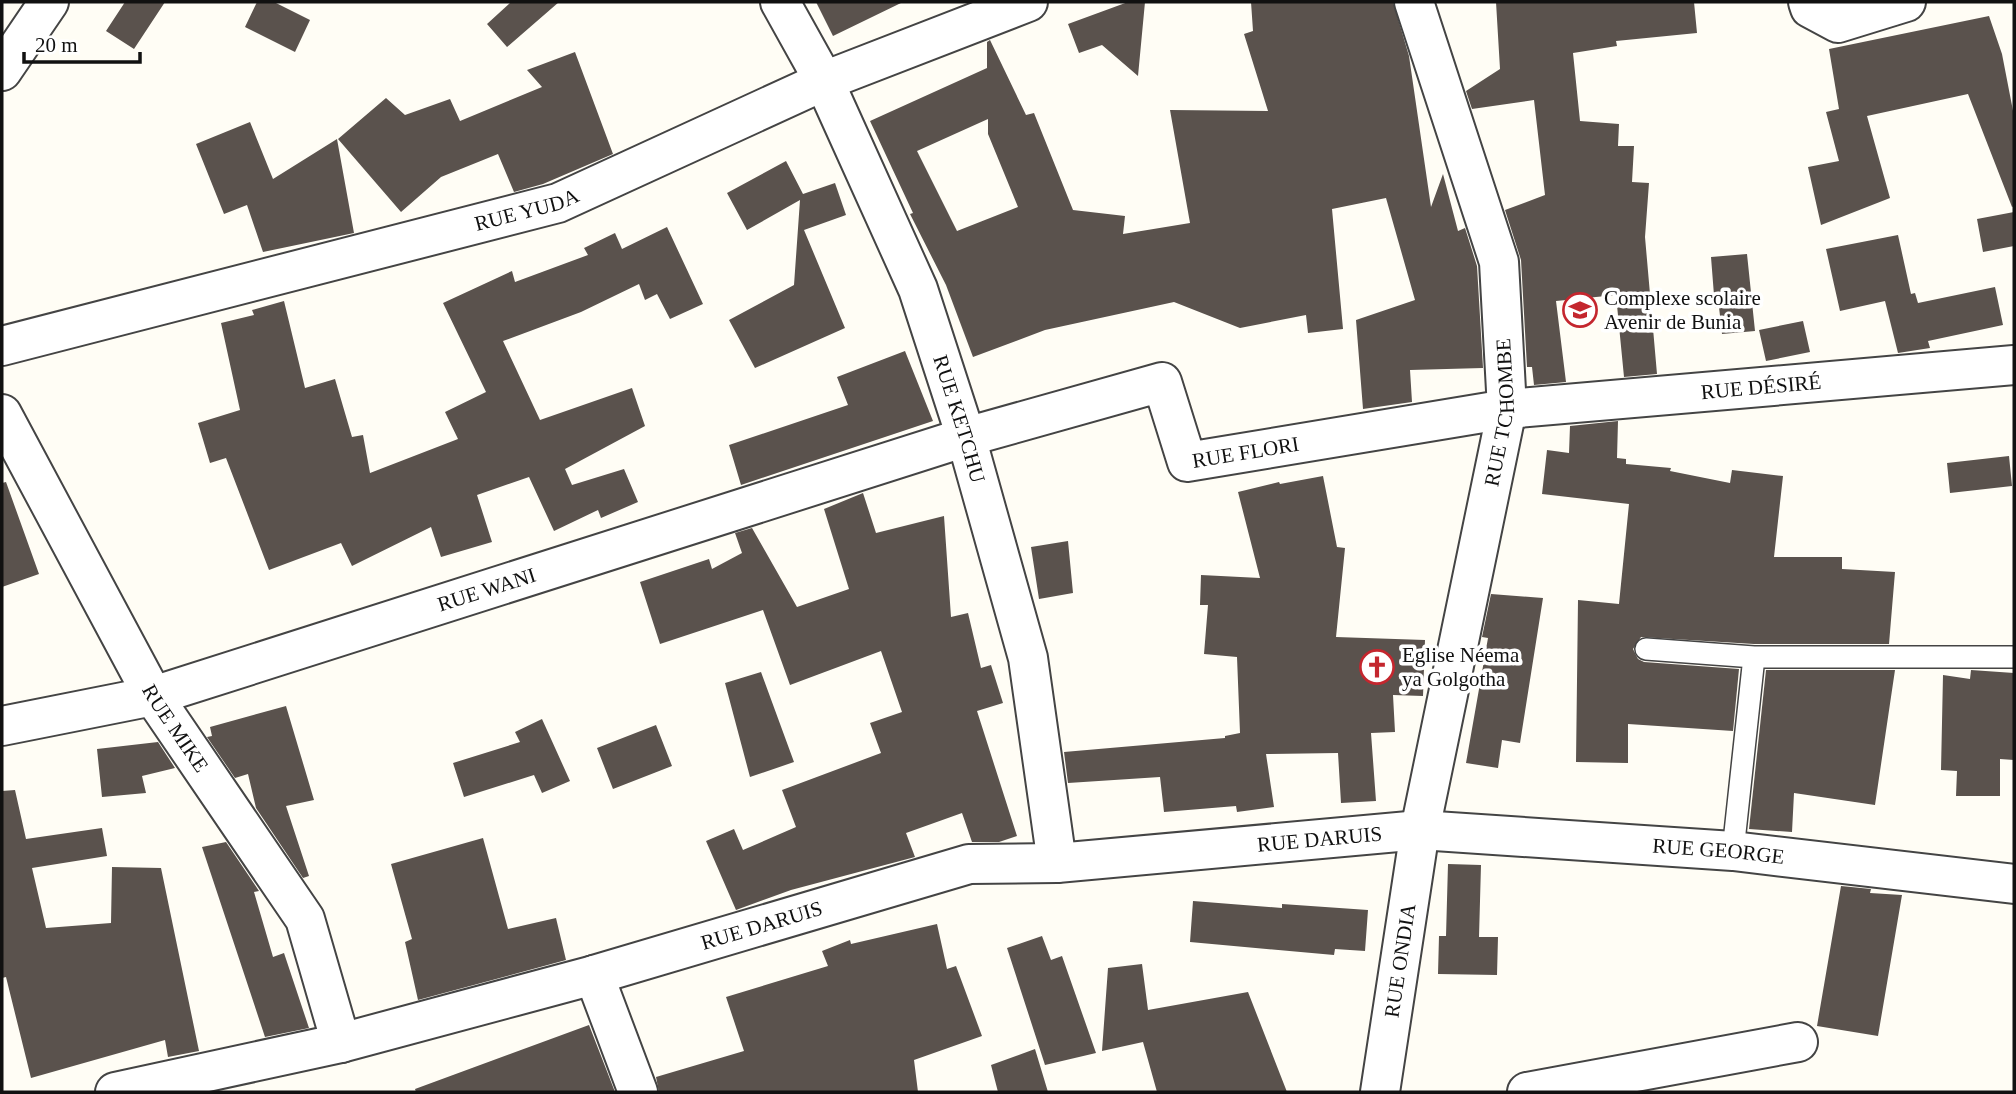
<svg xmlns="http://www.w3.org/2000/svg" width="2016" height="1094" font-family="'Times New Roman',serif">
	<rect width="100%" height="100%" fill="#fffdf5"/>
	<!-- building -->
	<path fill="#5a524d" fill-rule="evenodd" d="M125,2H165L134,49L106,31Z
		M257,2H274L310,20L295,52L245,27Z
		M511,2H559L507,47L487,24Z
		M816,2H903L833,36Z
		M1128,2H1145L1138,76L1102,45L1079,53L1068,24Z
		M1251,2H1393L1409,56L1431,207L1443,174L1458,231L1465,228L1477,266L1483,368L1410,370L1412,402L1363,409L1356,320L1415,300L1386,198L1332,209L1343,329L1308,333L1306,315L1240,328L1174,302L1045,330L973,357L946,285L910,214L913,213L870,121L987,68V42L990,40L1026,115L1034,113L1073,210L1125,216L1123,234L1190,223L1170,110L1268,111L1244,34L1253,31ZM988,119V134L1018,207L957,231L917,151Z
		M1496,2H1694L1697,33L1616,41L1617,46L1573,53L1580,121L1619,124L1618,146H1634L1632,182L1649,183L1645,237L1657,374L1624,377L1616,295L1556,301L1566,382L1534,385L1532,367H1527L1521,260L1505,210L1545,195L1534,100L1472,109L1466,91L1500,69Z
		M1989,16L2002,54L2014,116V206L2012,207L1968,94L1867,116L1890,198L1821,225L1808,167L1839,161L1826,112L1839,109L1829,49Z
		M575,52L613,154L543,184L514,192L498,154L441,177L401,212L338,139L386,98L405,115L450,99L460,121L542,87L527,70Z
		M250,122L273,179L337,139L354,233L263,252L247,205L224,214L196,144Z
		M786,161L803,194L835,183L846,215L804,230L845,328L755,368L729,320L794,285L800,200L747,230L727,193Z
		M2014,212V246L1983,252L1977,219Z
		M667,227L703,304L670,319L657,294L645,300L639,284L581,312L503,341L540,420L632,388L645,426L565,469L572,485L624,469L638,502L601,518L598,510L554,531L529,477L477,495L492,542L441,557L431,527L352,566L341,543L269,570L226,458L210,463L198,423L240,410L221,323L254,315L252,310L284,301L305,388L335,379L352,437L363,435L370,473L458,439L445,412L486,392L443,303L512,271L515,282L588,255L584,248L615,233L622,249Z
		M1898,235L1911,294L1915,293L1918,303L1995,287L2003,325L1928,341L1930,348L1898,353L1885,301L1840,311L1826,249Z
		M1747,254L1755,331L1722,334L1719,307L1715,308L1711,257Z
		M1803,321L1810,352L1766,361L1759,330Z
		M905,351L933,421L741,485L729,445L848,405L837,377Z
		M1618,421L1617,458L1626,459V464L1671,468L1670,471L1730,483L1732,470L1783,476L1774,557H1842V569L1895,572L1889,644H1754L1641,637L1633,649L1638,659L1644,662L1739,669L1733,731L1628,724V763L1576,762L1578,600L1619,604L1629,504L1542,494L1547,450L1569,453L1570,426Z
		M2009,456L2012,486L1950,493L1947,463Z
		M1323,476L1337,547L1345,548L1336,637L1425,640L1423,696L1393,695L1395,732L1371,733L1376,801L1341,803L1338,753L1266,754L1274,807L1237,812L1236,806L1164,812L1160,777L1068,783L1064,752L1225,738V736L1240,733L1237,657L1204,654L1208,605H1200L1201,575L1260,578L1238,492L1279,482L1280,484Z
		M6,482L39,574L2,587V483Z
		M863,493L876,533L944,516L951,617L968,613L981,668L991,665L1003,703L977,711L1017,836L999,842H972L962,813L906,833L915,857L791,890L736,910L706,841L734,829L743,850L796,827L782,790L881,753L870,723L902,712L881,651L790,685L763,610L660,644L640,582L709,559L712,569L742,553L735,533L752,528L797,607L849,589L824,509Z
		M1068,541L1073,593L1039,599L1031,547Z
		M1491,594L1543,598L1520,743L1502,740L1498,768L1466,763L1488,638L1482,637Z
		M1766,670H1895L1875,805L1794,793L1792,832L1749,829Z
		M1971,670L2014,673V760L2000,759V796H1956L1957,771L1941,770L1943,675L1970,679Z
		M761,672L794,762L750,777L725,683Z
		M286,706L314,800L286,806L309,876L303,878L256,808L248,774L235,778L207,737L212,736L210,727Z
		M542,719L570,781L542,793L534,775L464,797L453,763L520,742L515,732Z
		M656,725L672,766L613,789L597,748Z
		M158,742L175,768L142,776L146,793L102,797L97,749Z
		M15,790L26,839L102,828L107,856L32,868L46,928L111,923L112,867L161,868L199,1051L168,1057L165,1040L31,1078L6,977L2,978V791Z
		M483,838L508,929L556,918L566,960L418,1000L405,942L412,939L391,864Z
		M226,842L259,891L254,892L273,957L284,953L309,1028L265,1037L202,847Z
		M1448,864L1481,865L1479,937H1498L1497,975L1438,974L1439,936H1446Z
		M1841,886L1871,889L1870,893L1902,895L1878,1036L1817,1026Z
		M1193,901L1282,908V904L1368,910L1365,951L1335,949L1334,955L1190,942Z
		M937,924L947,969L956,966L982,1036L914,1060L918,1092H659L656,1077L744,1051L726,997L828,966L822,951L850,940L851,944Z
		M1042,936L1051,960L1062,956L1096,1053L1045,1065L1007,948Z
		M1142,964L1148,1010L1248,992L1287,1092H1157L1143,1042L1102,1051L1108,968Z
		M589,1025L615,1092H416L415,1089Z
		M1035,1049L1048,1092H998L991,1065Z"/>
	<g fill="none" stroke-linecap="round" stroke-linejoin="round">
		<!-- service casing -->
		<g stroke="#444" stroke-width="24">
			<path id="service" d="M1646,649L1754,657H2014
				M1733,851L1754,657"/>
		</g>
		<!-- minor casing -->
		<g stroke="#444" stroke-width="42">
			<g id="minor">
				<path id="s1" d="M780,2L824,81L918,289L966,437L1028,658L1057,863"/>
				<path d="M1808,2L1810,8L1838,23L1906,2"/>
				<path d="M2,71L49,2"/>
				<path id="s2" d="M2,346L558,203L824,81L1028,2"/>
				<path id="s3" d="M2,414L153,696L305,919L341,1043"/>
				<path id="s4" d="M2,726L153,696L966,437L1162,382L1187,462L1507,409L2014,365"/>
				<path d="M594,975L638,1092"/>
				<path id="s5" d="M115,1092L341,1043L594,975L969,864L1057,863L1420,830L1733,851L2014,884"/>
				<path id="s6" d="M1380,1092L1420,830L1507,409L1499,262L1414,2"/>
				<path d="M1527,1092L1798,1042"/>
			</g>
		</g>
		<!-- service -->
		<use href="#service" stroke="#fff" stroke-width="21"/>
		<!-- minor -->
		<use href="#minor" stroke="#fff" stroke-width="38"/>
	</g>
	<!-- icons -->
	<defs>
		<g id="school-ring" transform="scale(1.75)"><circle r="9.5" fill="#fff" stroke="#c4262e" stroke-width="1.5"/><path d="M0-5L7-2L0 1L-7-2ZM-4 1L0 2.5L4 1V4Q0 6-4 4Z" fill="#c4262e"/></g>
		<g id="church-ring" transform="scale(1.75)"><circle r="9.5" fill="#fff" stroke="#c4262e" stroke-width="1.5"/><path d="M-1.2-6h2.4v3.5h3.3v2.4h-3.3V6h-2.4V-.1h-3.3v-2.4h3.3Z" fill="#c4262e"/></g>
	</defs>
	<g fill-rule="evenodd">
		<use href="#school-ring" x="1580" y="310"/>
		<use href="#church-ring" x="1377" y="667"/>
	</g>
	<g text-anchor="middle" stroke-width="7" stroke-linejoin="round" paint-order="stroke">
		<!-- street labels -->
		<g font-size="21" fill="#111" stroke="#fff">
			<text dy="7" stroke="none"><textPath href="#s2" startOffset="542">RUE YUDA</textPath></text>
			<text dy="7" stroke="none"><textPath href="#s4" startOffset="1874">RUE DÉSIRÉ</textPath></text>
			<text dy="7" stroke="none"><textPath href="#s6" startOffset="691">RUE TCHOMBE</textPath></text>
			<text dy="7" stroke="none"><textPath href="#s1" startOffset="455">RUE KETCHU</textPath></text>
			<text dy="7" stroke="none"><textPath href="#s4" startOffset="1354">RUE FLORI</textPath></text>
			<text dy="7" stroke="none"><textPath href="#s4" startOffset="504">RUE WANI</textPath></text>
			<text dy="7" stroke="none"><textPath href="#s3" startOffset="359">RUE MIKE</textPath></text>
			<text dy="7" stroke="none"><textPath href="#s5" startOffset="1236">RUE DARUIS</textPath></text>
			<text dy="7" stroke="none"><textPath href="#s5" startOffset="1636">RUE GEORGE</textPath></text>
			<text dy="7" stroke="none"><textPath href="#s5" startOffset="668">RUE DARUIS</textPath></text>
			<text dy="7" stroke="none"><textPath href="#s6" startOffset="133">RUE ONDIA</textPath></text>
		</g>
		<!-- poi labels -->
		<g font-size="21" fill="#111" stroke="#fff" text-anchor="start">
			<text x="1604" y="305">Complexe scolaire<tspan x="1604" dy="24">Avenir de Bunia</tspan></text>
			<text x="1402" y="662">Eglise Néema<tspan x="1402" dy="24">ya Golgotha</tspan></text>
		</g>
	</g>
	<!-- border -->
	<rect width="2016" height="1094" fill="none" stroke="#111111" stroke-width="7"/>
	<!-- scale -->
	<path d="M24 52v10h116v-10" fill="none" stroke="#111111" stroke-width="3.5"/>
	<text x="35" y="52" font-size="21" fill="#111111" stroke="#ffffff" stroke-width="5" paint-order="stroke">20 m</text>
</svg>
